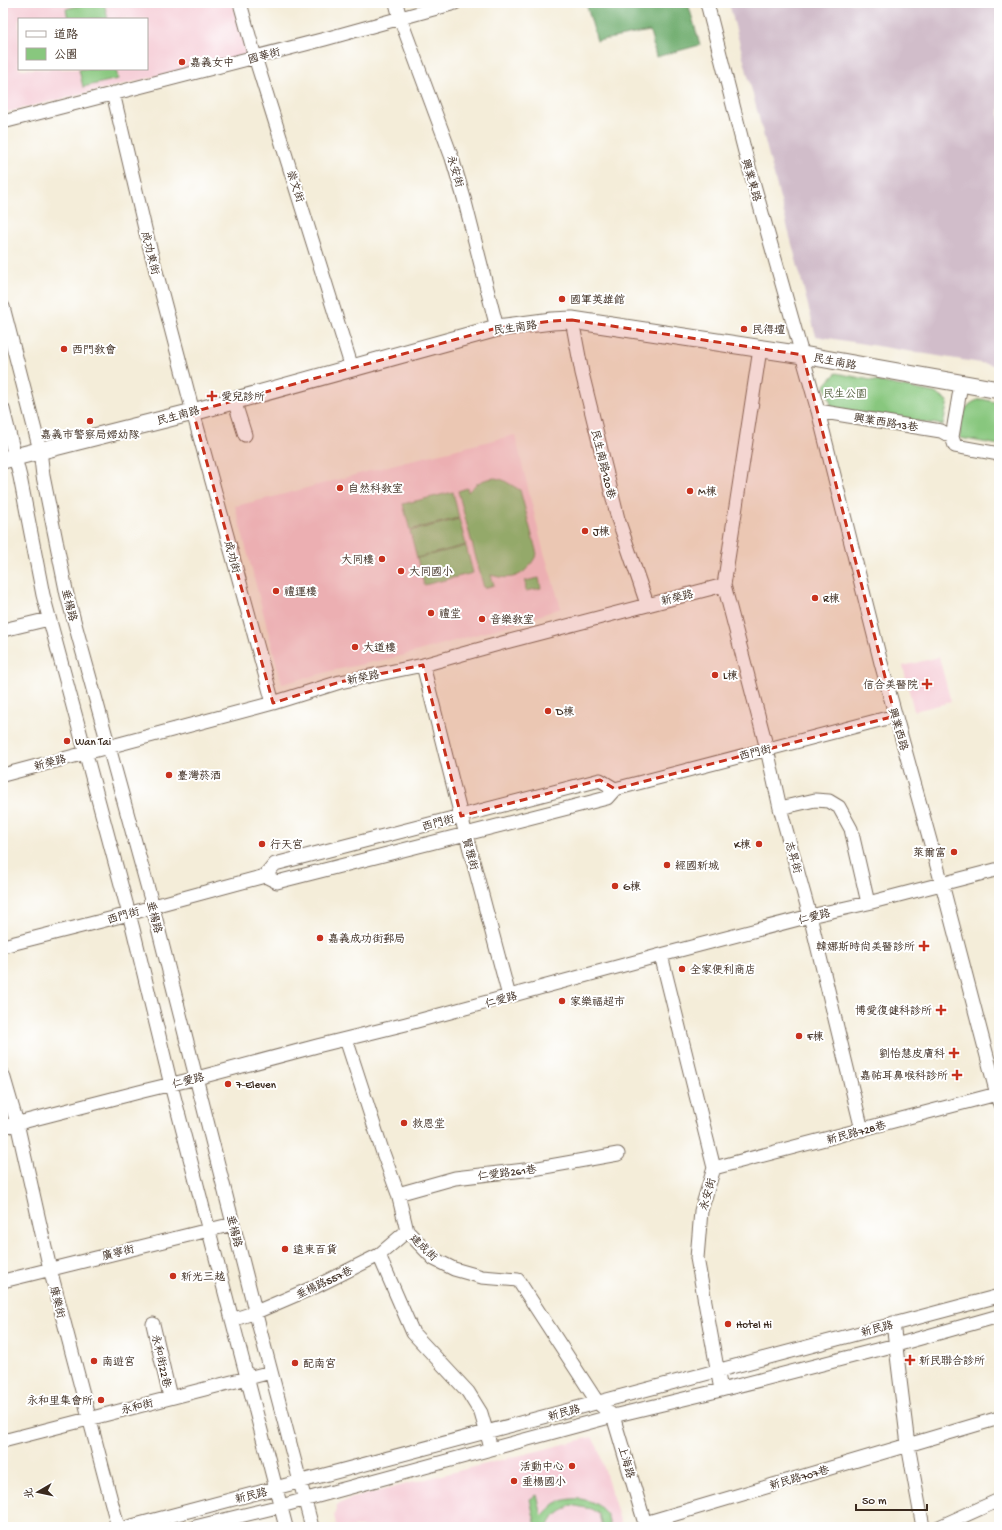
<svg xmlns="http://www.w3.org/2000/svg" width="1002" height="1530" font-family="'Gochi Hand','LXGW WenKai TC',sans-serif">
	<rect width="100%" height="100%" fill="#fff"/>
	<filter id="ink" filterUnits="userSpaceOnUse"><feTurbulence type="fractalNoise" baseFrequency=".025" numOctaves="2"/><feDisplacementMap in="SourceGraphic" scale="8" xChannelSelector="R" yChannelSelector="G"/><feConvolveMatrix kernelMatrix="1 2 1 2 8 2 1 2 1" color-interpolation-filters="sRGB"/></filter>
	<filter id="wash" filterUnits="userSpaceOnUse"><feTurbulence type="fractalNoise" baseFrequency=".012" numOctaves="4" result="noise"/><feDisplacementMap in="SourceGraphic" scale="16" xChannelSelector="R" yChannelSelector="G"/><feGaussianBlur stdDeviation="0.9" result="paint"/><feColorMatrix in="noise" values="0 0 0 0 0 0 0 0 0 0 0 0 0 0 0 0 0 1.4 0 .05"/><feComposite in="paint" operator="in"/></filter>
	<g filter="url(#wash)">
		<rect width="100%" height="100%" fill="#f4edd9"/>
		<!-- built -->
		<path fill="#f6cfd8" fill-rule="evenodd" d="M3,3H233L247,55L3,113ZM19,19H147V69H19Z
			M515,435L543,549L561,608L527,620L401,656L331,671L282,684L235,506L273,497L399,463Z
			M939,657L951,702L914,711L903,666Z
			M592,1437L598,1448L622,1527H337L334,1516L337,1505L352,1498Z"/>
		<!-- industrial -->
		<path fill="#d1bdca" d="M729,3H999V366L816,336Z"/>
		<!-- green -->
		<path fill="#88c77e" stroke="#62784e" d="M88,3H104L108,19H68L66,9Z
			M82,69H116L118,79L83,87L79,70Z
			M836,373L935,393L948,401L943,425L832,408L825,385Z
			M982,399L999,403V445L960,438C960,419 962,403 982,399Z
			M495,478L503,480L520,490L537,554C526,575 514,582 491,575L494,585L484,588L458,491L467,488L468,492C476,483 483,479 495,478Z
			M453,492L459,518L410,530L403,504Z
			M459,519L466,545L417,558L410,531Z
			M466,546L473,573L424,585L417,558Z
			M539,578L541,588L526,591L525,581Z
			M537,1495L542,1516C546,1512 551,1506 556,1503C574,1495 596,1498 607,1515C609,1518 609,1523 610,1527H602L599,1514L591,1509L571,1505L553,1518L548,1527H536L530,1499Z"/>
		<!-- forest -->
		<path fill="#6eac6d" stroke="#546b46" d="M586,3H688L700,45L656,57L650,31L597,41Z"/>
	</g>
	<g filter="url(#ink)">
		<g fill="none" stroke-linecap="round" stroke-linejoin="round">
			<!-- minor casing -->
			<g stroke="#7c6e5f" stroke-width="15">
				<path id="minor" d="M240,3L255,57L352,368
					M396,3L400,18L452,158L464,198L497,328
					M707,3L747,160L818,411L881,663L942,884L999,1102
					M113,93L146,233L193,412L273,703
					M3,122L325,39L455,3
					M3,307L40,450L43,476L67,595L150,896L259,1326L312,1527
					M572,320L582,373L618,519L647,604
					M760,349L724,585L767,749L780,808L810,916L862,1130
					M961,384L952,437L955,446L999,454
					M234,400L245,435
					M3,409L20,477L43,595L133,929L171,1085L286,1527
					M818,411L941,431L952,437
					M3,630L49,619
					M423,665L461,816L509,996
					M3,775L273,703L340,682L423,665L502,643L724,585
					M780,808L815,800L829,801L839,807L851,829L868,903
					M265,876L277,882L607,798L615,789L895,716
					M3,946L129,914L161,904L265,876L275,864L600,780L615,789
					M661,955L714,1168L701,1211L697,1258L721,1390
					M346,1039L382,1150L398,1194L407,1231L434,1259L454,1269L482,1277L518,1280L598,1403L613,1416L646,1527
					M3,1075L17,1123L50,1269L118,1527
					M3,1127L143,1091L197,1078L317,1046L406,1024L661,955L810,916L868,903L999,869
					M714,1168L997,1094
					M398,1194L455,1178L533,1169L618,1154
					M379,1255L413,1333L468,1392L481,1413L489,1441
					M3,1281L233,1224
					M232,1320L256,1312L319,1285L379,1255L407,1231
					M893,1323L908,1445L923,1527
					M153,1324L170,1397
					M3,1441L271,1372
					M645,1523L999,1418
					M128,1527L999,1296
					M195,1527L281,1506L613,1416L721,1390L896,1345L999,1316
					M939,1527L999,1500"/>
			</g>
			<!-- major casing -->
			<g stroke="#7c6e5f" stroke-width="19">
				<path id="major" d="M3,460L193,412L497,328L552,321L572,320L803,355L999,390"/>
			</g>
			<!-- minor -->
			<use href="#minor" stroke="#fff" stroke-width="13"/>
			<!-- major -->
			<use href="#major" stroke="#fff" stroke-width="17"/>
		</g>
	</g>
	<!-- marked area -->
	<path fill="#c8321e" fill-opacity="0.2" stroke="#c8321e" stroke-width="3" stroke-dasharray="8 5" stroke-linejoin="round" d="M572,320L803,355L895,716L615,789L600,780L461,816L423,665L340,682L273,703L193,412L497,328L552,321Z"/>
	<!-- markers -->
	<g fill="#c8321e" stroke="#fff" stroke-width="1.5">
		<circle cx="182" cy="62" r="4"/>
		<circle cx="562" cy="299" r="4"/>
		<circle cx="744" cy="329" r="4"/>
		<circle cx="64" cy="349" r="4"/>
		<path d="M210 390h4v4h4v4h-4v4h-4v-4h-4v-4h4z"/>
		<circle cx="90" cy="421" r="4"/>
		<circle cx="340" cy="488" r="4"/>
		<circle cx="690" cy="491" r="4"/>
		<circle cx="585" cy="531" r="4"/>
		<circle cx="382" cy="559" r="4"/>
		<circle cx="401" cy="571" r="4"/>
		<circle cx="276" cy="591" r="4"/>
		<circle cx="815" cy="598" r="4"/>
		<circle cx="431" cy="613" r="4"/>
		<circle cx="482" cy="619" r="4"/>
		<circle cx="355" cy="647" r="4"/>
		<circle cx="715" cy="675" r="4"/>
		<path d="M925 678h4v4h4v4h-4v4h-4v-4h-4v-4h4z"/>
		<circle cx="548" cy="711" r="4"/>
		<circle cx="67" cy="741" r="4"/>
		<circle cx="169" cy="775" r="4"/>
		<circle cx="262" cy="844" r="4"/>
		<circle cx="759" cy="844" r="4"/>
		<circle cx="954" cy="852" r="4"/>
		<circle cx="667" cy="865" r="4"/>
		<circle cx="615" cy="886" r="4"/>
		<circle cx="320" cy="938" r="4"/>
		<path d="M922 940h4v4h4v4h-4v4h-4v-4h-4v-4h4z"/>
		<circle cx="682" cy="969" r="4"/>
		<circle cx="562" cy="1001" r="4"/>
		<path d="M939 1004h4v4h4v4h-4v4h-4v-4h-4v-4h4z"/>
		<circle cx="799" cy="1036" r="4"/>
		<path d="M952 1047h4v4h4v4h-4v4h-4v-4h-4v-4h4z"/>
		<path d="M955 1069h4v4h4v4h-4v4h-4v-4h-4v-4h4z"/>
		<circle cx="228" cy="1084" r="4"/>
		<circle cx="404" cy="1123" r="4"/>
		<circle cx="285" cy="1249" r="4"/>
		<circle cx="173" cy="1276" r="4"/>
		<circle cx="728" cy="1324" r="4"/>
		<path d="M908 1354h4v4h4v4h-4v4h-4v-4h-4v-4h4z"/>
		<circle cx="94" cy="1361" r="4"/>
		<circle cx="295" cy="1363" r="4"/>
		<circle cx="101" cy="1400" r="4"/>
		<circle cx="572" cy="1466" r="4"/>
		<circle cx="514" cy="1481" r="4"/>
	</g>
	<g text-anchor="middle" stroke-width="4" stroke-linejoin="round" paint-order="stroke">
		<!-- street labels -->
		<g font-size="11" fill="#3b2a1e" stroke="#fff">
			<text transform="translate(264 55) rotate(-15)" y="4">國華街</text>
			<text transform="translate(456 171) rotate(73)" y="4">永安街</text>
			<text transform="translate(752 180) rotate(74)" y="4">興業東路</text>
			<text transform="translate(296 186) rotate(72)" y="4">崇文街</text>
			<text transform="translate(151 253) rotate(76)" y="4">成功東街</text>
			<text transform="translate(515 327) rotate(-8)" y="4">民生南路</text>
			<text transform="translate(835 361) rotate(11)" y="4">民生南路</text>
			<text transform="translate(178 415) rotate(-15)" y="4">民生南路</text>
			<text transform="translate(886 422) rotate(9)" y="4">興業西路13巷</text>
			<text transform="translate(604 464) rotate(76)" y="4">民生南路120巷</text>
			<text transform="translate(233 557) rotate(75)" y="4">成功街</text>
			<text transform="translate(677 597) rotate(-14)" y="4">新榮路</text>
			<text transform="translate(70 605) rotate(76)" y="4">垂楊路</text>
			<text transform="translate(363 677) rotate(-12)" y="4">新榮路</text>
			<text transform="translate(899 729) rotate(74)" y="4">興業西路</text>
			<text transform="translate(755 752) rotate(-14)" y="4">西門街</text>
			<text transform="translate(50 762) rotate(-15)" y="4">新榮路</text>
			<text transform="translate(438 822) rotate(-15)" y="4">西門街</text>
			<text transform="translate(471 854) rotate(75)" y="4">賢雅街</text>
			<text transform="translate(794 857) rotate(74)" y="4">志昇街</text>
			<text transform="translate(123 915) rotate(-16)" y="4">西門街</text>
			<text transform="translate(814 916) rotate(-14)" y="4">仁愛路</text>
			<text transform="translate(155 917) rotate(76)" y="4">垂楊路</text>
			<text transform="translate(501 999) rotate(-15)" y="4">仁愛路</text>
			<text transform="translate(188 1080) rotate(-14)" y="4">仁愛路</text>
			<text transform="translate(856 1132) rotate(-15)" y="4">新民路728巷</text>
			<text transform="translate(507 1172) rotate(-7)" y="4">仁愛路261巷</text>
			<text transform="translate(707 1194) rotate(-74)" y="4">永安街</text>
			<text transform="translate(235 1231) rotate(76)" y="4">垂楊路</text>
			<text transform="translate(424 1247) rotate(43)" y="4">建成街</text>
			<text transform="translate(118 1252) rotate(-14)" y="4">廣寧街</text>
			<text transform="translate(324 1282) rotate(-25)" y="4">垂楊路557巷</text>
			<text transform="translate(58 1302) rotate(76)" y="4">康樂街</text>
			<text transform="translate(877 1328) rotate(-15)" y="4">新民路</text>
			<text transform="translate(162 1361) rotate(77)" y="4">永和街22巷</text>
			<text transform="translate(137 1406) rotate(-14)" y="4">永和街</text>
			<text transform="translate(564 1412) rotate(-15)" y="4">新民路</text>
			<text transform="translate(627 1462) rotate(74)" y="4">上海路</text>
			<text transform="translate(799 1477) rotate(-16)" y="4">新民路707巷</text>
			<text transform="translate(251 1495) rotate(-14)" y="4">新民路</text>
		</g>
		<!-- poi labels -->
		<g font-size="11" fill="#3b2a1e" stroke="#fff" text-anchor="start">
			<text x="190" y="66">嘉義女中</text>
			<text x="570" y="303">國軍英雄館</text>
			<text x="752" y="333">民得壇</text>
			<text x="72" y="353">西門教會</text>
			<text x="221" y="400">愛兒診所</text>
			<text x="90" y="438" text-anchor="middle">嘉義市警察局婦幼隊</text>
			<text x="348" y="492">自然科教室</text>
			<text x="698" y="495">M棟</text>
			<text x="593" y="535">J棟</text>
			<text x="374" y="563" text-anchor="end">大同樓</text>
			<text x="409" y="575">大同國小</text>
			<text x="284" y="595">禮運樓</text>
			<text x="823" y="602">R棟</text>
			<text x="439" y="617">禮堂</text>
			<text x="490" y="623">音樂教室</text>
			<text x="363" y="651">大道樓</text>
			<text x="723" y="679">L棟</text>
			<text x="918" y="688" text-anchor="end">信合美醫院</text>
			<text x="556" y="715">D棟</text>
			<text x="75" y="745">Wan Tai</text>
			<text x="177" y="779">臺灣菸酒</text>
			<text x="270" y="848">行天宮</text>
			<text x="751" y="848" text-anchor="end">K棟</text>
			<text x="946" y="856" text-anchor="end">萊爾富</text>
			<text x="675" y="869">經國新城</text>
			<text x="623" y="890">G棟</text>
			<text x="328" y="942">嘉義成功街郵局</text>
			<text x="915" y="950" text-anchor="end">韓娜斯時尚美醫診所</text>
			<text x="690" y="973">全家便利商店</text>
			<text x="570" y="1005">家樂福超市</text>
			<text x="932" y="1014" text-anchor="end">博愛復健科診所</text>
			<text x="807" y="1040">F棟</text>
			<text x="945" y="1057" text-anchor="end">劉怡慧皮膚科</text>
			<text x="948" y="1079" text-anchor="end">嘉祐耳鼻喉科診所</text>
			<text x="236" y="1088">7-Eleven</text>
			<text x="412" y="1127">救恩堂</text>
			<text x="293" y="1253">遠東百貨</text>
			<text x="181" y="1280">新光三越</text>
			<text x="736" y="1328">Hotel Hi</text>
			<text x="919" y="1364">新民聯合診所</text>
			<text x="102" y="1365">南遊宮</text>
			<text x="303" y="1367">配南宮</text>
			<text x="93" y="1404" text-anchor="end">永和里集會所</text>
			<text x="564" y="1470" text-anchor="end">活動中心</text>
			<text x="522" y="1485">垂楊國小</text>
		</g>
		<!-- park labels -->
		<g font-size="11" fill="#566140" stroke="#fff">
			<text x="845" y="397">民生公園</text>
		</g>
	</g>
	<!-- margin -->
	<rect width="1002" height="1530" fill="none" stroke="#fff" stroke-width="16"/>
	<!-- legend -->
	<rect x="18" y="18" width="130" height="52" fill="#ffffff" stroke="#b1aaa5"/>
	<rect x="26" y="31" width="20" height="6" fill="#ffffff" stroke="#b1aaa5"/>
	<text x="54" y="38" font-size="12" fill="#3b2a1e">道路</text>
	<rect x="26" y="48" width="20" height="12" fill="#88c77e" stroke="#b1aaa5"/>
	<text x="54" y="58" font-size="12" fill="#3b2a1e">公園</text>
	<!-- north arrow -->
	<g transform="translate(38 1492) rotate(261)" stroke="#ffffff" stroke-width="3" paint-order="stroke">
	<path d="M0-3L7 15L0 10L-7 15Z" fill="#3b2a1e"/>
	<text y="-6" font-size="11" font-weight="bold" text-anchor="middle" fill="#3b2a1e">北</text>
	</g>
	<!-- scale -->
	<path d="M856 1504v6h71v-6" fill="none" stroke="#3b2a1e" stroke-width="2"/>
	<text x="862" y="1504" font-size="12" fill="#3b2a1e" stroke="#ffffff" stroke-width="3" paint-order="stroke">50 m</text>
</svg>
